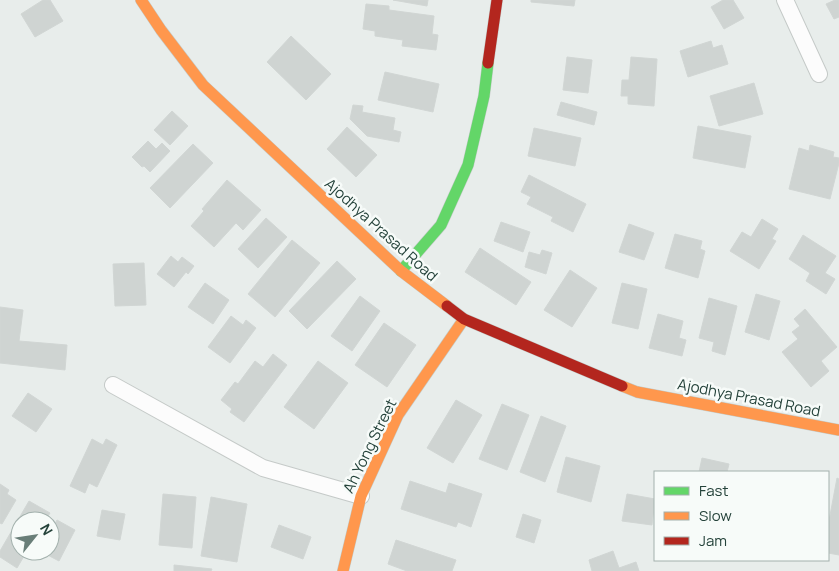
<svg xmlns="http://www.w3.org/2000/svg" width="839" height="571" font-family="Manrope,sans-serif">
	<rect width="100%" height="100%" fill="#e8edeb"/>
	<!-- building -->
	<path fill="#cfd4d2" stroke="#d1d6d4" d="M43,0H50L63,21L35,37L21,14Z
		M393,0H428L427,6Z
		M531,0H575L574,6L531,2Z
		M723,0H733L744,18L724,29L711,7Z
		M835,0H839V17L834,19L826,4Z
		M366,4L389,6V10L434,16L432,34L438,35L436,50L402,46L403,40L375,36V31L363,29Z
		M291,36L331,74L306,100L267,62Z
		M711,41L713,48L722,45L728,64L688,77L680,51Z
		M567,57L592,60L588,93L563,90Z
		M631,57L657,59L654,106L628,104V96H621L622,80H629Z
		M385,72L439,84L433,112L378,100Z
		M754,83L763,114L719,126L710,96Z
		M561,102L597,112L594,125L557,115Z
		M353,105L363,106L362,112L395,118L393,130L401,132L399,142L367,136L350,119Z
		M172,111L188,126L170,145L154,130Z
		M698,126L751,136L745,168L693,158Z
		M347,127L377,155L356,177L327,149Z
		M534,128L581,138L575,166L528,156Z
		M148,141L156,149L162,143L170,151L150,172L144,166L142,167L132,157Z
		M193,144L213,163L170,208L150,188Z
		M810,145L834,152L833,157L839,158V163L830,199L789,189L799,148L809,151Z
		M529,175L586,204L573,232L551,221L553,217L527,204L531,197L521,192Z
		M227,180L261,210L243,230L236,223L214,247L191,226L204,211L202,209Z
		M266,218L287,237L258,268L238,249Z
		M762,219L778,229L772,239L776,241L759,269L730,251L742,232L751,237Z
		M501,222L530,232L523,252L494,241Z
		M629,224L654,233L644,260L619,252Z
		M675,234L702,241L700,249L705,251L698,278L665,268Z
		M803,235L836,256L825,273L835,279L826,294L806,281L810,273L789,259Z
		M292,240L320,263L275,317L248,294Z
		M480,248L531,282L516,305L465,272Z
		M542,250L552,253L546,274L525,267L529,252L540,255Z
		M171,256L178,262L182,257L194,266L188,274L186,272L174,287L157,274Z
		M337,261L356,279L307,329L289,311Z
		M144,263L146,305L115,306L113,264Z
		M570,270L597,288L572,327L544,310Z
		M205,283L229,300L213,324L188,307Z
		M622,283L647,289L638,329L612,323Z
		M756,294L780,301L769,340L745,332Z
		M360,296L380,311L352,351L331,336Z
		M709,298L737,306L725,355L712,351L714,342L699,338Z
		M0,307L23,310L19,341L67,345L65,370L0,363Z
		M805,309L837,347L821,361L829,371L811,387L782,352L798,339L792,332L800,326L794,319Z
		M658,314L683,321L679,338L686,340L682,356L649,348Z
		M231,316L243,325L246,320L256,328L230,363L208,347Z
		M384,323L416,345L387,387L355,365Z
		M273,354L287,365L244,422L230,412L232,409L221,400L235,382L238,384L255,361L263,367Z
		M318,361L348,383L314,429L284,407Z
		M28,393L52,409L36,432L12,416Z
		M456,400L482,415L453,463L427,448Z
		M502,404L529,415L507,470L479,459Z
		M541,416L566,426L545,482L520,472Z
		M92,439L103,445L106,439L117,445L97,487L89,483L85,493L70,486Z
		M566,457L600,466L591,502L557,492Z
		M702,458L729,464L727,472H699Z
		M837,478L839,479V555L828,553V526Z
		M410,481L446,493L449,483L482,494L471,527L458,522L456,527L401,509Z
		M0,484L9,490L7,494L16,500L2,524L0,523Z
		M163,494L196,497L192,548L159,545Z
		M627,494L655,499L652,525L622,521Z
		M211,497L247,504L237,562L201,556Z
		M29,501L50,513L45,521H20V551H27L17,568L0,557V551Z
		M102,510L125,514L120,540L97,536Z
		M523,514L541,520L534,543L516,537Z
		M57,520L75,530L59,561L40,551H50V533Z
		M279,525L311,537L303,559L271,547Z
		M396,540L456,560L452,571H407L388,564Z
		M613,551L619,568L636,562L639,571H592L589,560Z
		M174,565L212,569L211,571H174Z"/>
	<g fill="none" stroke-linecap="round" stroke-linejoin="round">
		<!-- street casing -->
		<g stroke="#c5cac8" stroke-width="18">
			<path id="street" d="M785,0L819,74
				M113,385L263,468L361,496"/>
		</g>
		<!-- fast casing -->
		<g stroke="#c3cbc8" stroke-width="12">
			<path id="fast" d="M401,271L441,225L468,165L484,96L488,63"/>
		</g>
		<!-- slow casing -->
		<g stroke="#c3cbc8" stroke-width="12">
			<path id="slow" d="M141,0L161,30L203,85L401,271L447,306
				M622,386L637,392L839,430
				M343,571L361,496L398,415L464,319"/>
		</g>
		<!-- jam casing -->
		<g stroke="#c3cbc8" stroke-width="12">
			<path id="jam" d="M488,63L497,0
				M447,306L464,319L622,386"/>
		</g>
		<!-- street -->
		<use href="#street" stroke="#fcfcfc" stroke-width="16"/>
		<!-- fast -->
		<use href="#fast" stroke="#63d668" stroke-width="11"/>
		<!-- slow -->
		<use href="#slow" stroke="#ff974d" stroke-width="11"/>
		<!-- jam -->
		<use href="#jam" stroke="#b3261e" stroke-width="11"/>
	</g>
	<g text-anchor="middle" stroke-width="5" stroke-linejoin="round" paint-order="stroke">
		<!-- street labels -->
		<g font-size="15" fill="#24423a" stroke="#f7fbf9">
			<text transform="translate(381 230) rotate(42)" y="5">Ajodhya Prasad Road</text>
			<text transform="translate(749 398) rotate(11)" y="5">Ajodhya Prasad Road</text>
			<text transform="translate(370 446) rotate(-64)" y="5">Ah Yong Street</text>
		</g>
	</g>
	<!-- legend -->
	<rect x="654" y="471" width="175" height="90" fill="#f7fbf9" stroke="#a3b1ad"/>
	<rect x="664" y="487" width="25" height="8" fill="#63d668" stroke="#a3b1ad"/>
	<text x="699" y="496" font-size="15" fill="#24423a">Fast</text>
	<rect x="664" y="512" width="25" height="8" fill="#ff974d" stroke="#a3b1ad"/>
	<text x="699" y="521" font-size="15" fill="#24423a">Slow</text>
	<rect x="664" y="537" width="25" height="8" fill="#b3261e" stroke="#a3b1ad"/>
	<text x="699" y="546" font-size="15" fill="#24423a">Jam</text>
	<!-- north arrow -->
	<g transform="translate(35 536) rotate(60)"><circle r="24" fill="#f7fbf9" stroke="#a3b1ad"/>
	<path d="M0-4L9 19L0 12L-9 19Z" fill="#697e78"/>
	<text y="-8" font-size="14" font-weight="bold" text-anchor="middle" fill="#24423a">N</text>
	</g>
</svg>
